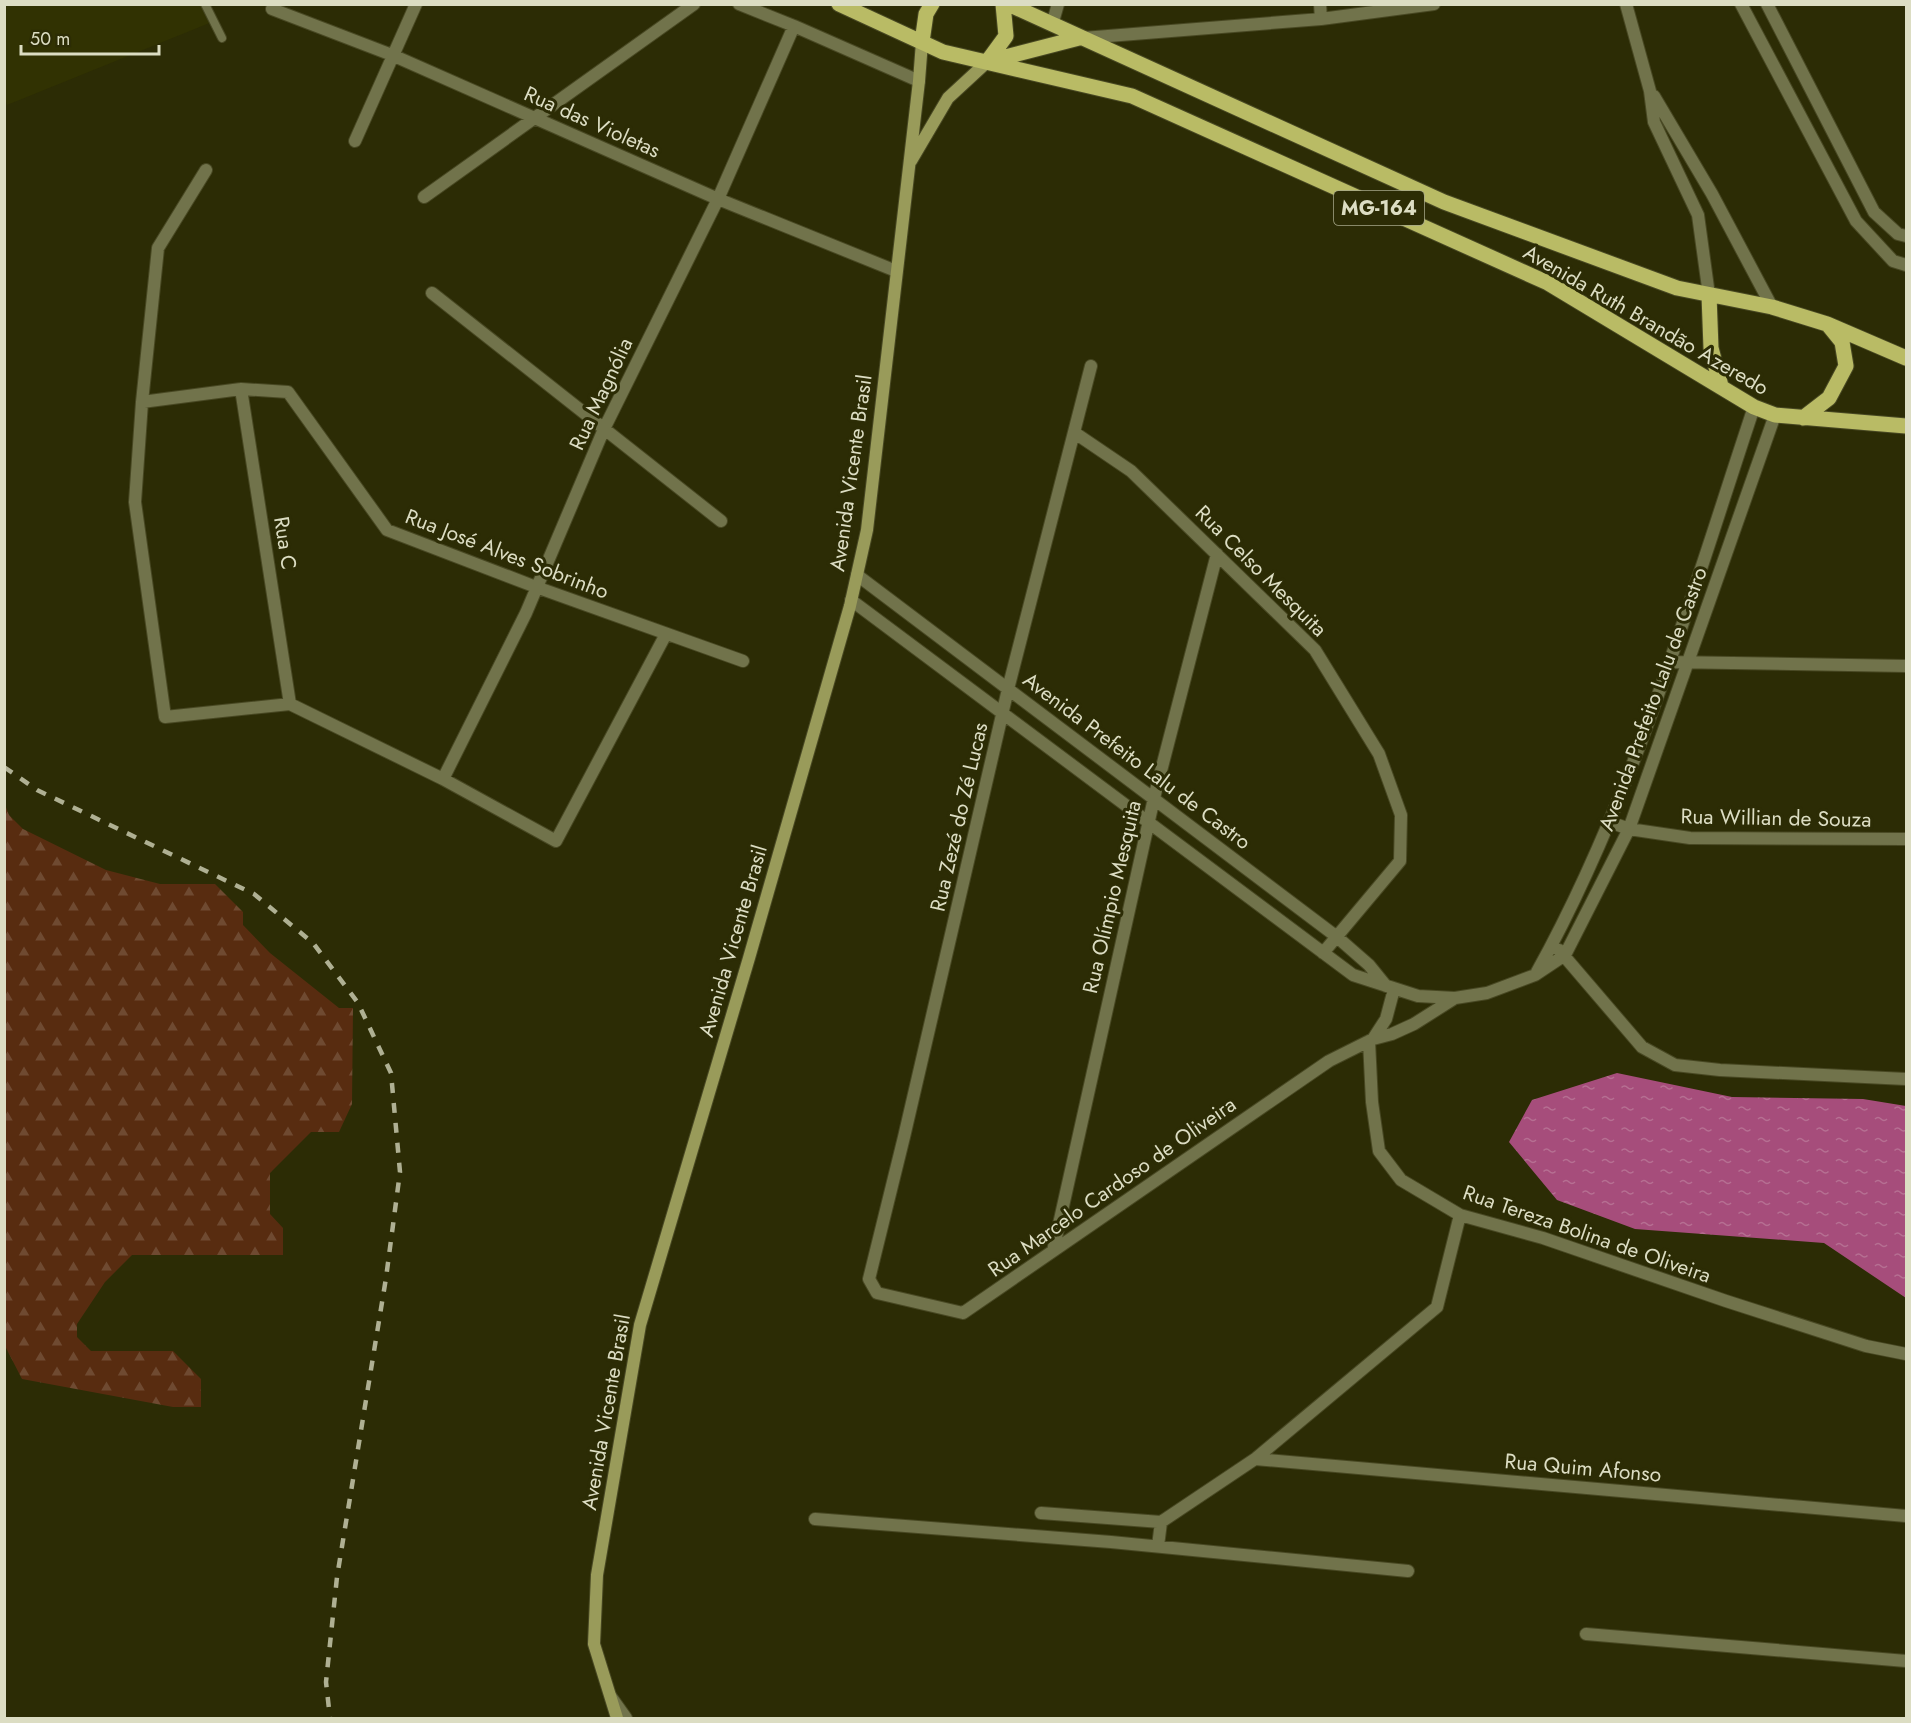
<svg xmlns="http://www.w3.org/2000/svg" width="1911" height="1723" font-family="Jost,sans-serif">
	<defs>
		<pattern id="forest-firs" width="22" height="20" patternUnits="userSpaceOnUse" patternTransform="scale(1.5)"><rect width="22" height="20" fill="#582c10"/><path d="M5 1l3.5 6h-7zM16 11l3.5 6h-7z" fill="#6f4a31"/></pattern>
		<pattern id="water-ripples" width="26" height="14" patternUnits="userSpaceOnUse" patternTransform="scale(1.5)"><rect width="26" height="14" fill="#a64d7b"/><path d="M2 4q2-2 4 0t4 0M15 11q2-2 4 0t4 0" fill="none" stroke="#b66f92"/></pattern>
	</defs>
	<rect width="100%" height="100%" fill="#2c2c05"/>
	<!-- built -->
	<path fill="#313202" d="M5,5H202L212,22L7,105L5,99Z"/>
	<!-- forest -->
	<path fill="url(#forest-firs)" d="M5,805L9,815L23,829L106,870L160,884H215L243,912V925L270,953L339,1008H353L352,1104L339,1132H311L270,1173V1214L283,1228V1255H132L105,1282L77,1324V1337L91,1351H173L201,1379V1407H173L22,1379L5,1346Z"/>
	<!-- water -->
	<path fill="url(#water-ripples)" d="M1617,1073L1732,1097L1863,1099L1906,1106V1298L1824,1243L1635,1229L1557,1200L1509,1142L1532,1100Z"/>
	<g fill="none" stroke-linecap="round" stroke-linejoin="round">
		<!-- lane casing -->
		<g stroke="#484823" stroke-width="10">
			<path id="lane" d="M205,4L222,38"/>
		</g>
		<!-- street casing -->
		<g stroke="#484823" stroke-width="14">
			<path id="street" d="M739,4L794,26L919,81
				M1320,4L1321,19
				M1626,4L1650,91L1654,122L1698,215L1709,295
				M1741,4L1856,221L1893,261L1906,265
				M1767,4L1874,212L1898,234L1906,236
				M272,9L392,55L718,199L896,271
				M1052,25L1058,4
				M1083,38L1321,19L1434,4
				M1654,96L1712,194L1772,307
				M355,141L416,4
				M206,170L158,248L142,402L135,502L165,717L290,704L443,779L556,841L666,634
				M424,197L694,4
				M432,293L721,521
				M1091,366L1008,689L904,1137L869,1279L877,1293L963,1313L1329,1061L1373,1039L1392,1034L1414,1024L1455,998
				M241,389L290,704
				M142,402L241,389L288,392L387,530L536,587L743,661
				M1075,433L1131,471L1315,650L1379,754L1401,815L1400,861L1323,953
				M857,575L1337,937L1369,965L1386,986
				M851,600L1353,975L1418,996L1455,998L1487,993L1535,975L1565,955L1629,829L1775,415
				M1669,662L1906,666
				M443,779L526,613L604,429L718,199L794,26
				M1610,822L1629,829L1690,838L1906,839
				M1559,950L1642,1047L1675,1065L1720,1070L1906,1079
				M1537,972C1634,797 1691,596 1754,407
				M1373,1039L1386,1019L1394,989
				M1369,1041L1372,1102L1379,1151L1401,1180L1460,1215L1543,1238L1726,1301L1866,1346L1906,1354
				M1053,1251L1154,798L1217,554
				M1255,1459L1906,1516
				M1041,1513L1161,1522L1255,1459L1437,1307L1460,1215
				M815,1519L1111,1542L1408,1571
				M1158,1546L1161,1522
				M1586,1634L1906,1661
				M611,1697L626,1718"/>
		</g>
		<!-- secondary casing -->
		<g stroke="#484823" stroke-width="14">
			<path id="secondary" d="M911,161L948,98L987,62
				M617,1718L594,1644L597,1575L640,1325L749,958L850,606L867,530L919,81L922,42"/>
		</g>
		<!-- primary casing -->
		<g stroke="#484823" stroke-width="17">
			<path id="primary" d="M839,4L943,52L1132,96L1548,283L1754,407L1775,415L1906,426
				M1008,4L1444,202L1677,288L1772,307L1827,324L1906,358
				M922,42L926,14L932,4
				M990,61L1079,38
				M987,62L1006,36L1003,4
				M1709,295L1711,348L1721,386
				M1803,418L1829,398L1846,366L1842,342L1829,326"/>
		</g>
		<!-- lane -->
		<use href="#lane" stroke="#71734b" stroke-width="8"/>
		<!-- street -->
		<use href="#street" stroke="#71734b" stroke-width="12"/>
		<!-- secondary -->
		<use href="#secondary" stroke="#999b5a" stroke-width="12"/>
		<!-- primary -->
		<use href="#primary" stroke="#b9bb65" stroke-width="15"/>
		<!-- rail -->
		<path stroke="#afb093" stroke-width="4.5" stroke-dasharray="10 10" stroke-linecap="butt" d="M4,767L37,790L254,894L313,943L358,1003L391,1073L400,1172L386,1278L337,1577L326,1682L330,1718"/>
	</g>
	<g text-anchor="middle" stroke-width="6" stroke-linejoin="round" paint-order="stroke">
		<!-- shield labels -->
		<rect fill="#2c2c05" stroke="#a7a88a" stroke-width="1.5" x="1334" y="191" width="90" height="34" rx="4.5"/>
		<g font-size="20" font-weight="bold" fill="#dcddc3">
			<text x="1379" y="215">MG-164</text>
		</g>
		<!-- street labels -->
		<g font-size="21" fill="#dcddc3" stroke="#2c2c05">
			<text transform="translate(592 122) rotate(24)" y="7">Rua das Violetas</text>
			<text transform="translate(1646 320) rotate(30)" y="7">Avenida Ruth Brandão Azeredo</text>
			<text transform="translate(601 394) rotate(-65)" y="7">Rua Magnólia</text>
			<text transform="translate(851 473) rotate(-82)" y="7">Avenida Vicente Brasil</text>
			<text transform="translate(285 543) rotate(81)" y="7">Rua C</text>
			<text transform="translate(507 554) rotate(21)" y="7">Rua José Alves Sobrinho</text>
			<text transform="translate(1261 571) rotate(45)" y="7">Rua Celso Mesquita</text>
			<text transform="translate(1653 699) rotate(-70)" y="7">Avenida Prefeito Lalu de Castro</text>
			<text transform="translate(1137 761) rotate(37)" y="7">Avenida Prefeito Lalu de Castro</text>
			<text transform="translate(959 817) rotate(-77)" y="7">Rua Zezé do Zé Lucas</text>
			<text transform="translate(1776 818) rotate(1)" y="7">Rua Willian de Souza</text>
			<text transform="translate(1112 897) rotate(-77)" y="7">Rua Olímpio Mesquita</text>
			<text transform="translate(733 941) rotate(-74)" y="7">Avenida Vicente Brasil</text>
			<text transform="translate(1112 1187) rotate(-35)" y="7">Rua Marcelo Cardoso de Oliveira</text>
			<text transform="translate(1587 1234) rotate(19)" y="7">Rua Tereza Bolina de Oliveira</text>
			<text transform="translate(606 1412) rotate(-80)" y="7">Avenida Vicente Brasil</text>
			<text transform="translate(1583 1468) rotate(5)" y="7">Rua Quim Afonso</text>
		</g>
	</g>
	<!-- border -->
	<rect width="1911" height="1723" fill="none" stroke="#dcddc3" stroke-width="12"/>
	<!-- scale -->
	<path d="M21 45v9h138v-9" fill="none" stroke="#dcddc3" stroke-width="3"/>
	<text x="30" y="45" font-size="18" fill="#dcddc3" stroke="#2c2c05" stroke-width="4.5" paint-order="stroke">50 m</text>
</svg>
